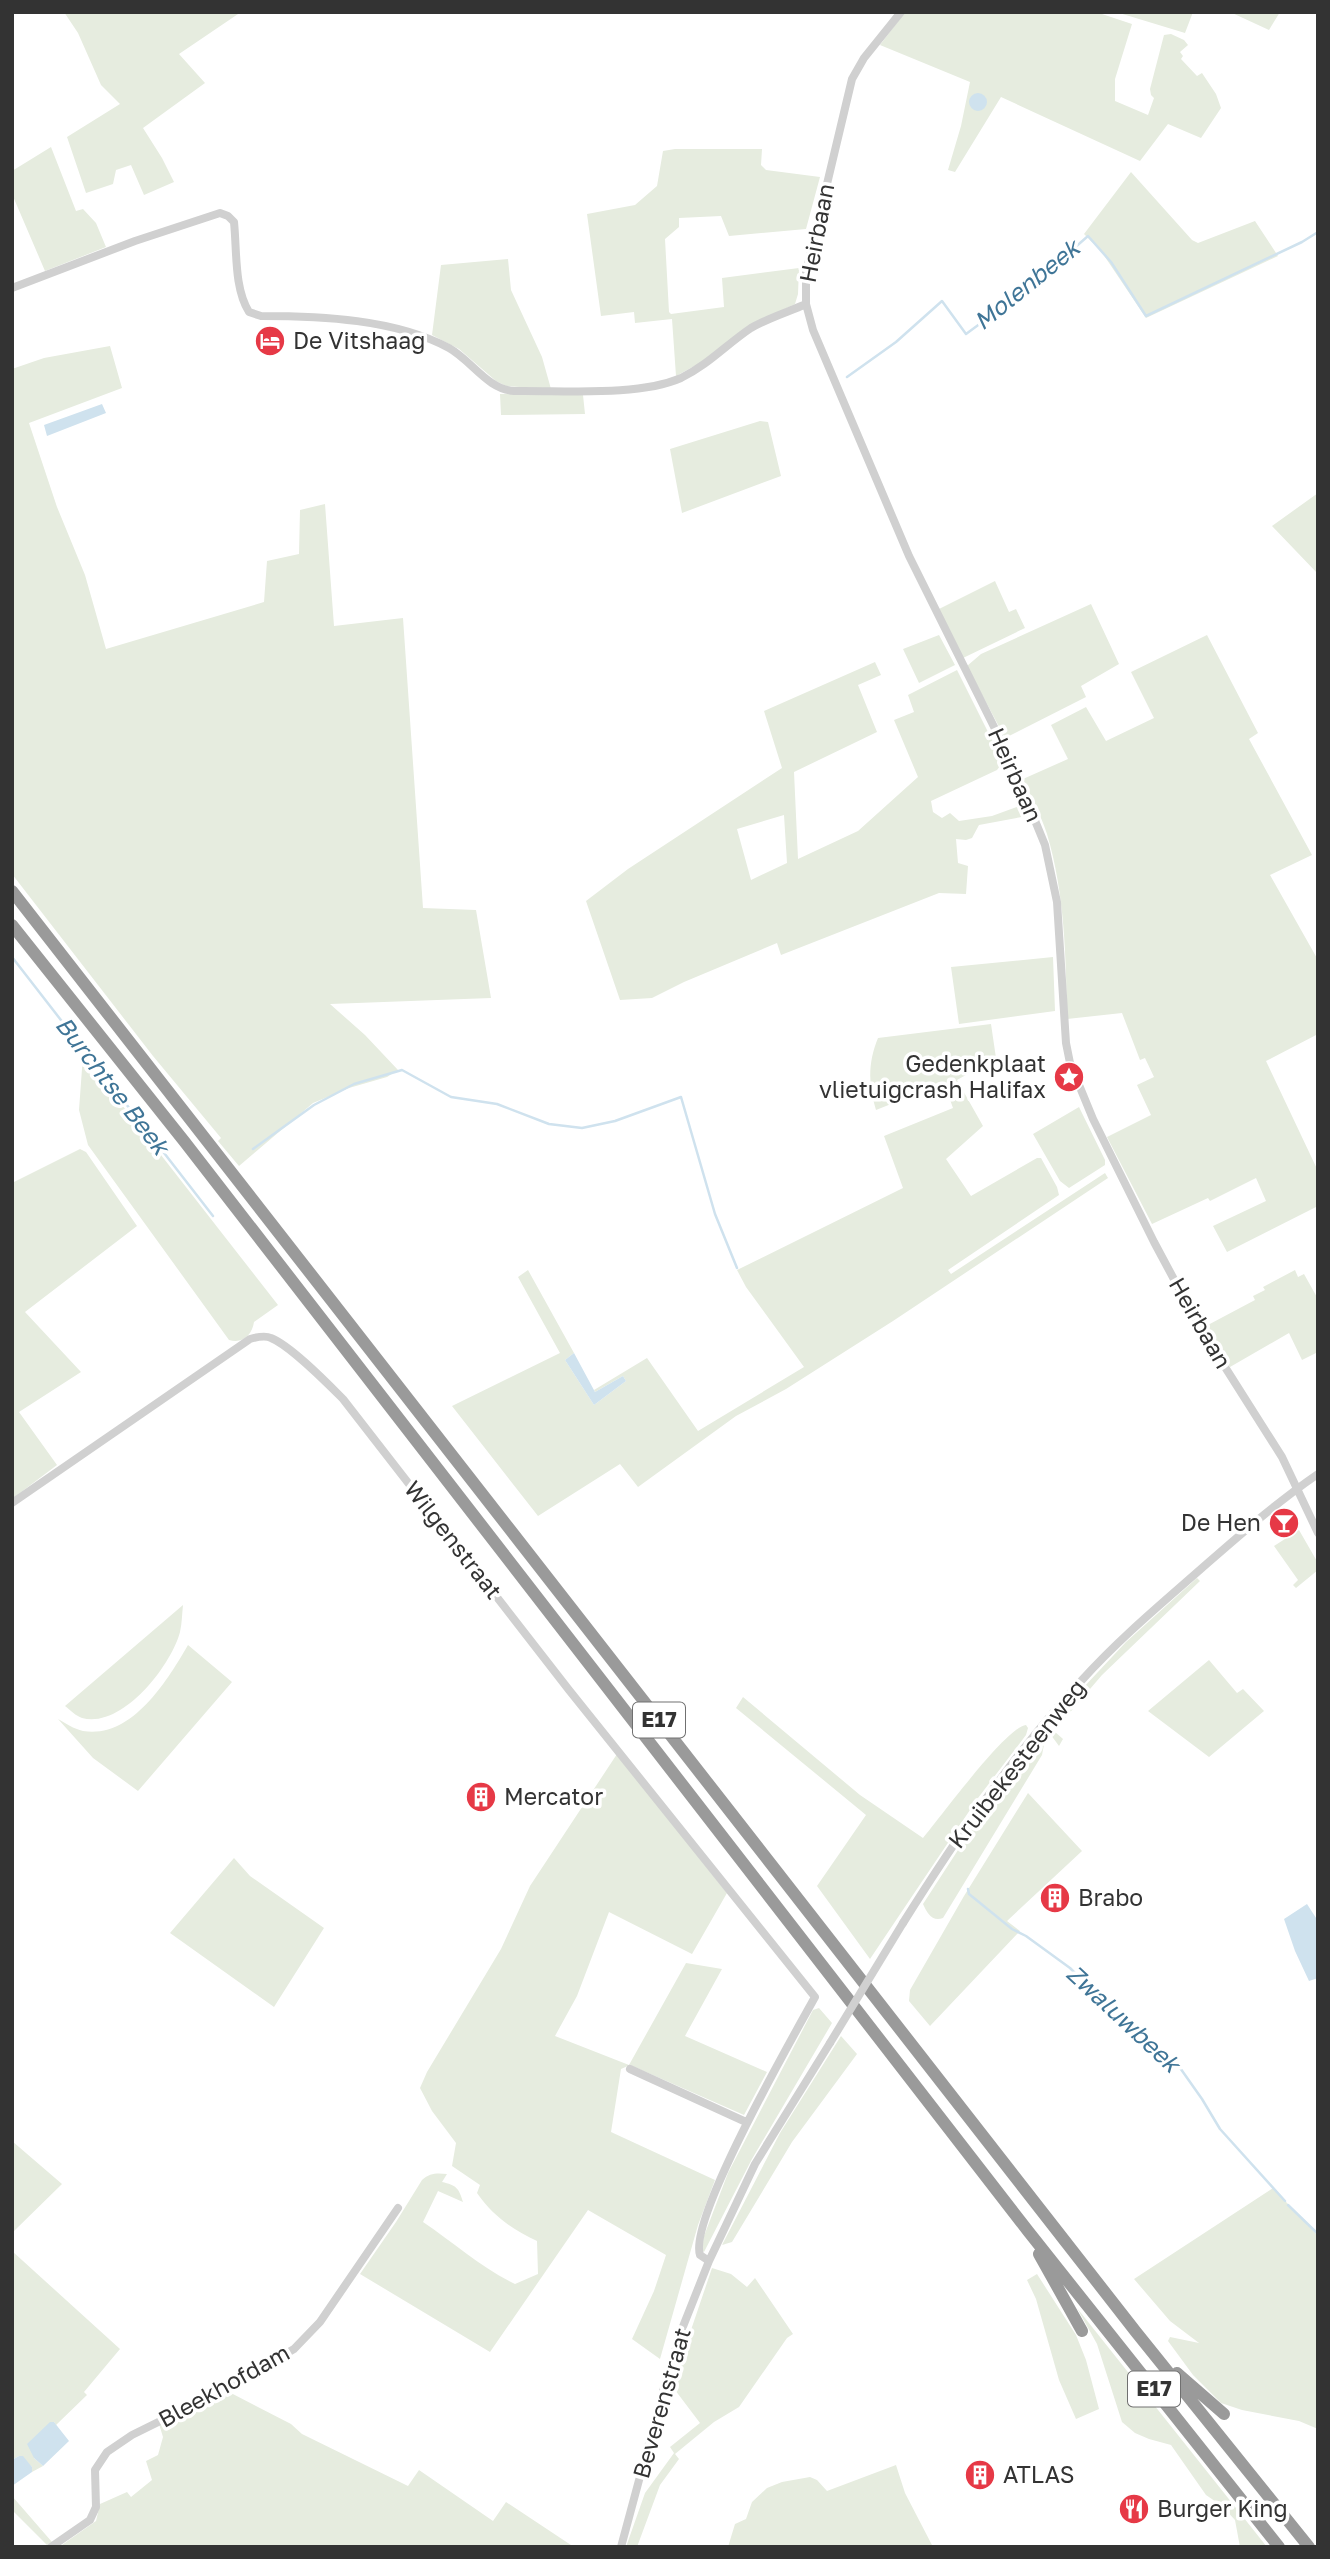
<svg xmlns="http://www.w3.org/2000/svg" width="1330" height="2559" font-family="'Golos Text',sans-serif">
	<rect width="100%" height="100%" fill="#fff"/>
	<!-- green -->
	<path fill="#e6ecdf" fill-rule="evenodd" d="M64,12H241L179,54L205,83L143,128L162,158L174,182L144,195L131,165L116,170L113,184L86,193L67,137L120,104L101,85L78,33Z
		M905,12H1096L1132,24L1115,79V101L1148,115L1154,98L1151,95L1150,89L1164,35L1171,34L1184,40L1188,45L1180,52L1183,56L1181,59L1197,76L1202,73L1216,94L1221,108L1201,138L1168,124L1140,161L1001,97L955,172L948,170L961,126L970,82L880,45Z
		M1116,12H1193L1185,33Z
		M1230,12H1280L1269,30Z
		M51,147L76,211L83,209L96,223L106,247L45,271L12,194V171Z
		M675,149H762L761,165L766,170L820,177L806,229L729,236L721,216L679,218V227L665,239L669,312L671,314L724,307L722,278L799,268L798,294L795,304L750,326L711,357L676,376L672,319L635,323L634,312L601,316L587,214L635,205L657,186L663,151Z
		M1131,172L1192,240L1198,243L1255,221L1278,256L1146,318L1101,251L1084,234Z
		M508,259L511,290L542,357L551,389L506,386L496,381L459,349L432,335L441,265Z
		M110,346L122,388L29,423L57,507L85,575L106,649L264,602L267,561L299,554L300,510L325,504L334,626L403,618L423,908L476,910L491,998L330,1004L365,1035L398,1070L387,1077L349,1088L313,1103L239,1166L218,1141L221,1138L153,1056L12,874V369L44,358Z
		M500,394L583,395L585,414L501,415Z
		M760,421L768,422L781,476L682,513L670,449Z
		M1318,493V574L1272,526Z
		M995,581L1009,612L1016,609L1025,628L963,658L939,609Z
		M1091,604L1119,664L1081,686L1086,697L1005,738L967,666L981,654Z
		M939,635L955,665L919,683L903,649Z
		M1207,635L1258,733L1249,739L1312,855L1270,875L1318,960V1034L1266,1061L1318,1171V1206L1227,1252L1213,1226L1266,1201L1256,1178L1210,1201L1208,1198L1152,1224L1107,1137L1151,1115L1137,1085L1154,1077L1145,1058L1140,1060L1122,1013L1067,1019C1066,958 1065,894 1047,834C1041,815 1031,797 1023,779L1068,759L1051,725L1086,707L1106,741L1154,718L1131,672Z
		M875,662L881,675L858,685L877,732L794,772L798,859L858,831L918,777L894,720L914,712L908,695L957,670L1003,762L997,770L931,801L933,812L942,818L950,813L959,821L992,816L1022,805L1027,816L979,825L972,838L966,840L956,839L958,863L968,866L966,894L939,893L781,955L777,943L684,982L652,998L620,1000L586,901L628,869L782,768L764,711ZM784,815L787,863L751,880L737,829Z
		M1053,957L1055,1011L959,1024L951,967Z
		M991,1024L996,1058L957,1080L983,1126L946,1159L971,1196L1037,1158H1041L1057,1187L1059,1195L948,1270L951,1274L1105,1173L1108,1178L893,1321L786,1389L736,1416L638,1487L620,1464L538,1516L452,1406L560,1353L518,1277L528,1270L574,1353L565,1360L594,1405L626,1381L623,1376L595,1392L594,1390L647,1358L698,1431L804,1367L746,1287L737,1270L903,1188L884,1136L953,1108L944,1083L876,1110C868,1085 868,1062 878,1038Z
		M83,1055L278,1305L254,1322C252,1335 243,1344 229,1340L88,1145L79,1110Z
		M1079,1107L1105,1160V1165L1069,1188L1060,1181L1033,1134Z
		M80,1149L86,1152L137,1226L25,1312L81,1372L19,1412L57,1465L12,1499V1183Z
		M1295,1270L1298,1277L1304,1274L1318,1299V1356L1316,1353L1302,1360L1289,1333L1230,1367L1206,1326L1255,1300L1253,1296L1265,1290L1263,1287Z
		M1299,1530L1318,1563V1570L1296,1588L1293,1585L1298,1580L1274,1546Z
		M1197,1578L1200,1581L1102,1675L1054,1731L1063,1739L1059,1746L1048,1731L1054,1719L1126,1642Z
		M183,1605C182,1614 182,1623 180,1632C171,1666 122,1729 82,1718C76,1716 70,1710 65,1706Z
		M188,1645L232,1682L138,1791L93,1758L58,1719C65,1723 74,1729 83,1731C132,1739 167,1681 188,1645Z
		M1209,1660L1237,1693L1243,1689L1264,1711L1209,1757L1148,1711Z
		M743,1697L860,1795L923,1838C939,1819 1007,1726 1026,1725L1028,1728L1026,1735L978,1798L870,1959L817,1886L866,1815L736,1708Z
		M1038,1737L1045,1739L1042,1755L943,1918C932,1922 927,1913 923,1904L995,1793Z
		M617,1754L727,1893L692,1954L609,1912L577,1996L555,2036L629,2065L686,1963L722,1969L685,2036L767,2072L744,2115L630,2065L621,2069L611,2132L715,2180L698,2225L660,2359L632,2339L654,2291L666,2255L588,2210L490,2352L360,2274L396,2222L422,2180C430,2173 436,2173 447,2174L442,2182C456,2185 459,2188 463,2202L438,2191L423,2222C454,2243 482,2268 515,2284L538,2274L537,2241C513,2230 493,2216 477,2193L480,2185L452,2166L456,2143L432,2111L420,2088L427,2072L501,1949L530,1886Z
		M1028,1793L1082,1851L1007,1921L1020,1931L930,2026L909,2001L910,1990L964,1896Z
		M234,1858L250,1876L324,1928L274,2007L170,1933Z
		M819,2008L832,2023L752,2159L704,2252L702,2250L704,2236L728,2173L813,2010Z
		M841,2036L857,2054L792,2142L732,2242L722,2245L780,2133Z
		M12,2141L62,2184L12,2233Z
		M1273,2188L1318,2236V2429L1299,2421L1242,2410L1221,2403L1193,2375L1168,2341L1170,2337L1199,2343L1170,2321L1134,2279Z
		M12,2251L120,2349L84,2392L87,2395L56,2425L54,2422L34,2458L43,2466L32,2472V2467L19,2456L12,2460Z
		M712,2268L731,2274L747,2287L755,2278L793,2334L787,2338L739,2407L714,2422L675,2454L679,2459L660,2485L637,2547H626L645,2493L674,2453L670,2447L700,2423L672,2386Z
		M1037,2274L1076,2335L1086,2360L1099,2409L1076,2419L1059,2380L1036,2299L1027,2280Z
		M1077,2308L1267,2547H1240L1235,2520L1222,2506L1206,2495L1171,2445L1149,2439L1135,2433L1122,2422L1097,2344Z
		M236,2375L241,2384L229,2392L291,2424L302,2434L408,2486L419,2470L493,2521L506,2502L574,2547H59L96,2521L100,2504L127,2492L131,2497L152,2480L146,2461L158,2455L163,2437L159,2424Z
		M896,2465L905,2493L933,2547H728L735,2524L746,2519L752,2502L767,2488L782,2482L810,2477L817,2480L827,2491Z
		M12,2496L52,2542L47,2545L12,2510Z"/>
	<!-- water -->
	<path fill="#cfe2ee" d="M969 102a9 9 0 1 1 18 0a9 9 0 1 1-18 0Z
		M102,404L106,413L47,436L44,425Z
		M574,1353L595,1392L623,1376L626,1381L594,1405L565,1360Z
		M1307,1904L1318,1921V1978L1309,1981L1295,1951L1284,1919Z
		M50,2422H54L69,2441L43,2466L34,2458L27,2444Z
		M19,2456H23L32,2467V2472L12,2486V2460Z"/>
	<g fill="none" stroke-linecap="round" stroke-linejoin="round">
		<!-- stream -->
		<path stroke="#cfe2ee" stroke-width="2.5" d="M847,377L896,342L942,301L966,334L1030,287L1088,236L1111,262L1146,316L1302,242L1318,232
			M12,957L213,1216
			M253,1149L314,1105L354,1084L402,1070L451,1097L497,1104L549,1124L582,1128L615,1121L681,1097L715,1214L737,1268
			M968,1889L969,1894L1012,1929L1026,1936L1070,1968L1099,1997L1125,2016L1145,2037L1178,2065L1202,2099L1220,2129L1285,2201
			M1288,2205L1318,2234"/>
		<!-- minor -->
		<path stroke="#d0d0d0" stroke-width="8" d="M901,12L864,58L852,79L806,272V304L813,330L909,556L1009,757L1045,845L1057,902L1066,1043L1070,1063L1093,1119L1154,1242L1199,1326L1282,1457L1318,1533
			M12,288L135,241L220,213L228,216L234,222C237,251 234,288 249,312L261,316C321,316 395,319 449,348C472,361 487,389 514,391C563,390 637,397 681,378C708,365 727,344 751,328C768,318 788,312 806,304
			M12,1503L250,1339C257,1337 265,1335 271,1338C291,1346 327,1383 343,1399L569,1690L815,1997C793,2037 688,2219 700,2255L709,2261
			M903,1923C957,1837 1013,1755 1082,1680C1119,1639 1161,1604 1202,1568C1240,1535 1277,1502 1318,1474
			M630,2069L746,2122
			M51,2547L90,2520L96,2507L95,2470L107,2452L132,2435L223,2390L294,2349L320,2322L398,2208
			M621,2547L666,2380L682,2329L709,2261L755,2164L830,2043"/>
		<!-- highway -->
		<path stroke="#9a9a9a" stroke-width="12" d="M12,891L1136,2332L1309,2547
			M12,925L184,1141L1028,2231L1279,2547
			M1039,2254L1082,2331
			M1177,2373L1224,2414"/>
		<!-- minor-bridge -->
		<path stroke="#d0d0d0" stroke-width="8" d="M830,2043L903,1923"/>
	</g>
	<!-- icons -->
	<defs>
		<g id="hotel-disc" transform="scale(1.575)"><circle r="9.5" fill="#e63946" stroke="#fff"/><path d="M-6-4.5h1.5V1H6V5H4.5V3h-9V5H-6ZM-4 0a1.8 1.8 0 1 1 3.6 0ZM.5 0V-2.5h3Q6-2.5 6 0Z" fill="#fff"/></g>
		<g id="sight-disc" transform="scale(1.575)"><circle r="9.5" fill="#e63946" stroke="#fff"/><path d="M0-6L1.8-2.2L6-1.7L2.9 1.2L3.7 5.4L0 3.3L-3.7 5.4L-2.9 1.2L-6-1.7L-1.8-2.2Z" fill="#fff"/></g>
		<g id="bar-disc" transform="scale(1.575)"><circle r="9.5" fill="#e63946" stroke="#fff"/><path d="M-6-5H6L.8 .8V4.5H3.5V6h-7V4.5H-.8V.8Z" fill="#fff"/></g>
		<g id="building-disc" transform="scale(1.575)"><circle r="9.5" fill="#e63946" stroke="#fff"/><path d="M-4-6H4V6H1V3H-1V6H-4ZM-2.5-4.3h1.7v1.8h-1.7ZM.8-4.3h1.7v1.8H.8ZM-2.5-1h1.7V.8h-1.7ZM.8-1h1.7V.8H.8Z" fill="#fff"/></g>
		<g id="restaurant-disc" transform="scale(1.575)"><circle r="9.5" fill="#e63946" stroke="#fff"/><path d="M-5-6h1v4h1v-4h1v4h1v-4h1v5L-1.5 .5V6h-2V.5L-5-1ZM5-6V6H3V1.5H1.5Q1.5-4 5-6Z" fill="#fff"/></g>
	</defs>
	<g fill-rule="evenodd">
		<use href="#hotel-disc" x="270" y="341"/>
		<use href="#sight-disc" x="1069" y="1077"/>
		<use href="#bar-disc" x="1284" y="1523"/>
		<use href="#building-disc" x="481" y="1797"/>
		<use href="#building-disc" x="1055" y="1898"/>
		<use href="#building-disc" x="980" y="2475"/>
		<use href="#restaurant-disc" x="1134" y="2509"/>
	</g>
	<g text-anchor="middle" stroke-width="7" stroke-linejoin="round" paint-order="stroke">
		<!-- shield labels -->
		<g fill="#fff" stroke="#707070" stroke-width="2">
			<rect x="633" y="1702.5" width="52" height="35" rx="5"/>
			<rect x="1128" y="2371.5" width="52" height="35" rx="5"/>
		</g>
		<g font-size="21" font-weight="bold" fill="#333">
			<text x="659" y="1727">E17</text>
			<text x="1154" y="2396">E17</text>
		</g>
		<!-- street labels -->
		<g font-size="23" fill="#333" stroke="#fff">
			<text transform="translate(817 233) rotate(-79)" y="8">Heirbaan</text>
			<text transform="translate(1015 775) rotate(66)" y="8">Heirbaan</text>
			<text transform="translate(1200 1323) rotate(60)" y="8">Heirbaan</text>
			<text transform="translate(453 1540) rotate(52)" y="8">Wilgenstraat</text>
			<text transform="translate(1017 1764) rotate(-52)" y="8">Kruibekesteenweg</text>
			<text transform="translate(224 2386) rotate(-29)" y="8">Bleekhofdam</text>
			<text transform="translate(662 2403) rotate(-74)" y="8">Beverenstraat</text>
		</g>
		<!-- poi labels -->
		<g font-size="23" fill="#333" stroke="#fff" text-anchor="start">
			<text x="293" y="349">De Vitshaag</text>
			<text x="1046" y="1072" text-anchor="end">Gedenkplaat<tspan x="1046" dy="26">vlietuigcrash Halifax</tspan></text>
			<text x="1261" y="1531" text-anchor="end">De Hen</text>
			<text x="504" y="1805">Mercator</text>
			<text x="1078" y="1906">Brabo</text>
			<text x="1003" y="2483">ATLAS</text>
			<text x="1157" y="2517">Burger King</text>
		</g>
		<!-- water labels -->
		<g font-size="24" font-style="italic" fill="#3f7597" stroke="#fff">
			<text transform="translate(1027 285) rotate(-39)" y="8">Molenbeek</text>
			<text transform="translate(112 1086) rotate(52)" y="8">Burchtse Beek</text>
			<text transform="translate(1123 2019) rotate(43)" y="8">Zwaluwbeek</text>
		</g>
	</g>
	<!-- border -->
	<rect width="1330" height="2559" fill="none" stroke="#333333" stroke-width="28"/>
</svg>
